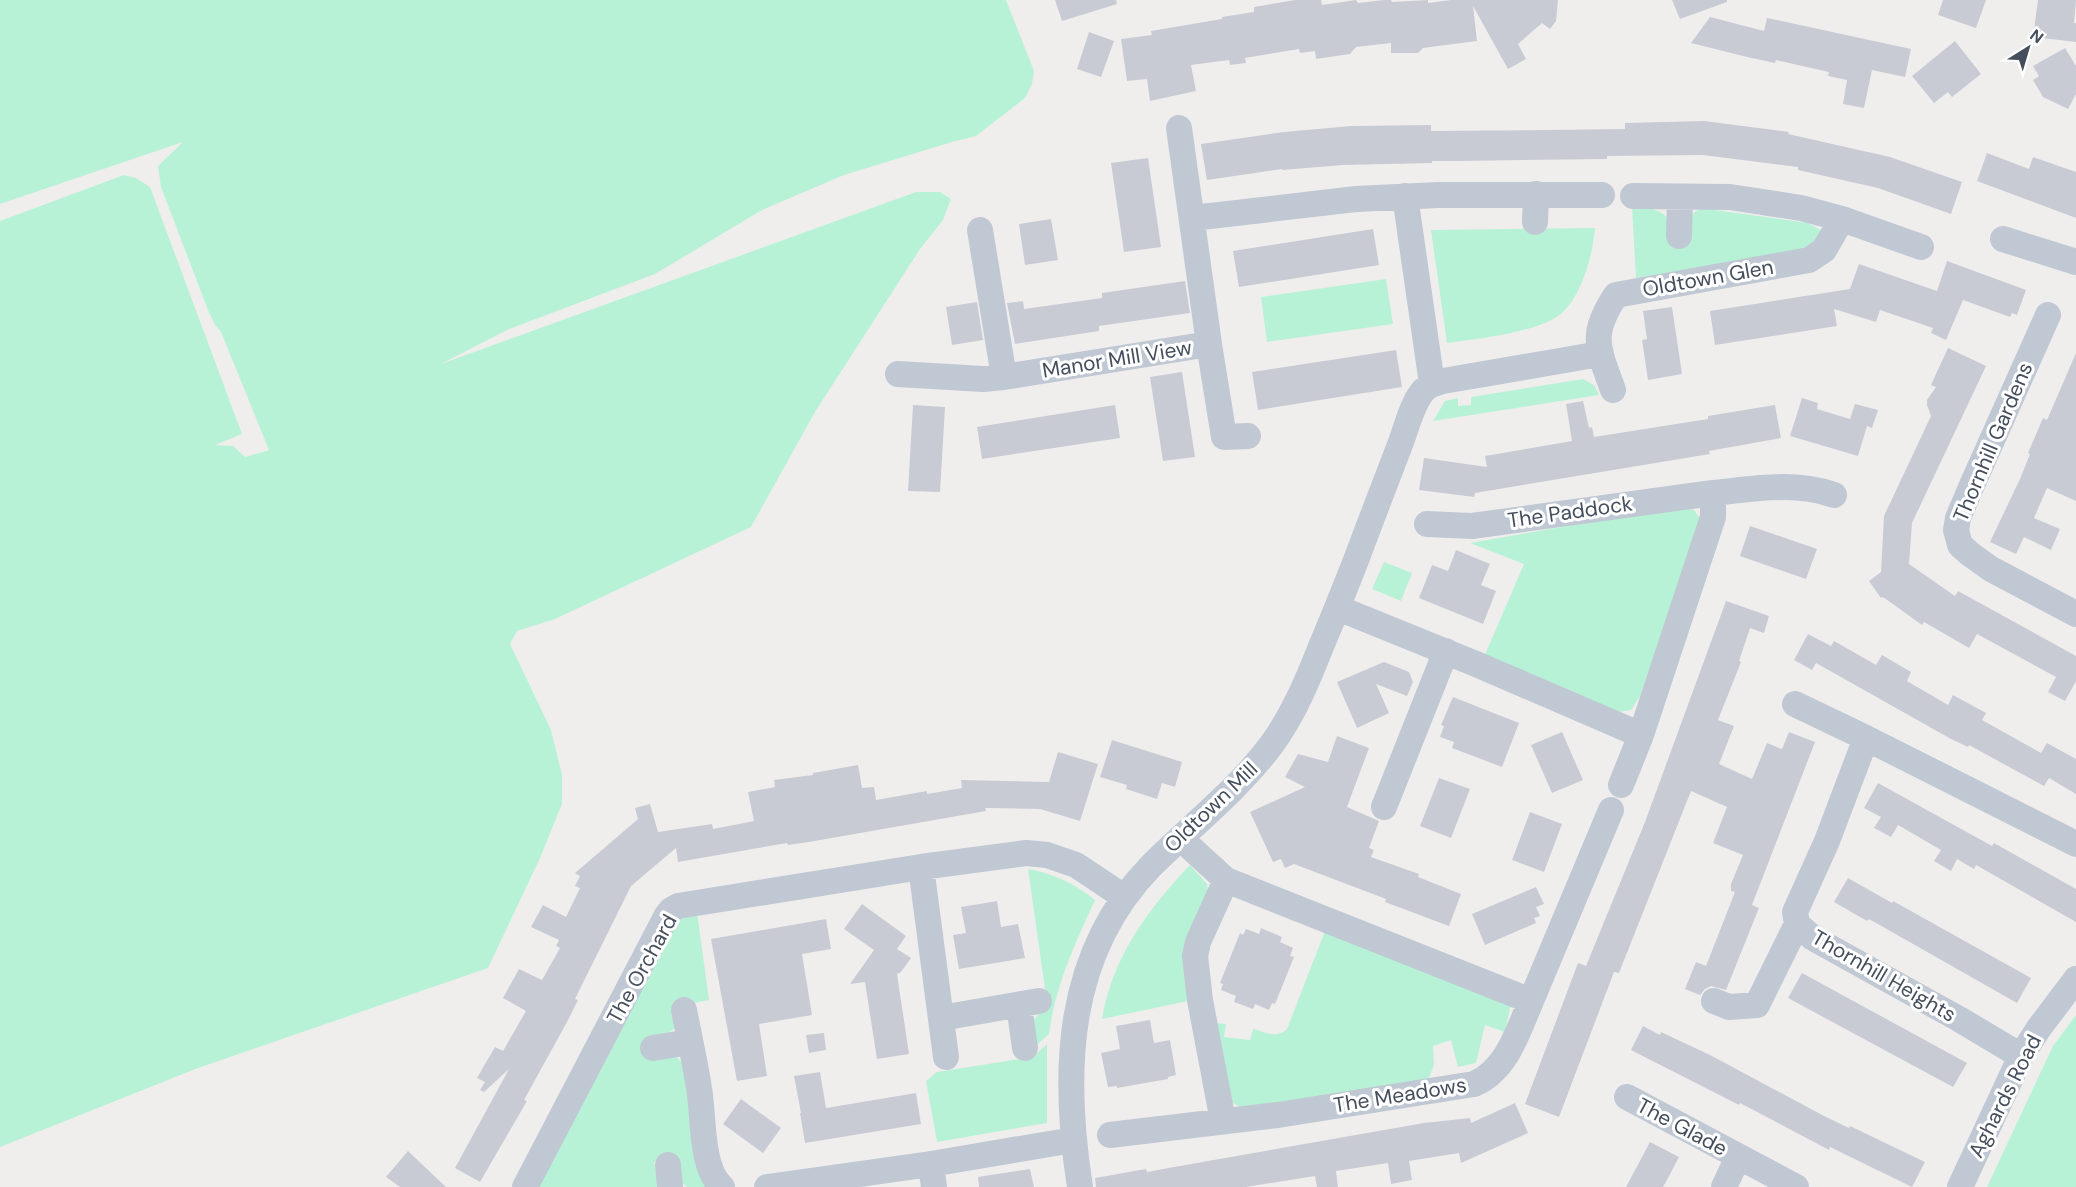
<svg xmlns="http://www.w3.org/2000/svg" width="2076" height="1187" font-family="'DM Sans',sans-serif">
	<rect width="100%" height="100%" fill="#f0eeed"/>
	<!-- green -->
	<path fill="#b8f2d6" d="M0,0H1006L1034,71L1032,84L1025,98L976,136L952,142L844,175L762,210L655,274L507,330L441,364L916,192H940L951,199L943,220L920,249L815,412L751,527L555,619L517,631L510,644L551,730L562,775V804L540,858L488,968L198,1068L0,1147V221L124,175L136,178L150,187L242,434L215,445L233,446L245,457L269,450L221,332L215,325L208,310L161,187L158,166L183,142L0,204Z
		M1632,207C1646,208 1660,207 1669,220L1687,222C1693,212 1696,209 1708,209L1808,223L1824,232L1813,250L1636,278Z
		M1595,228C1593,254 1582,295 1562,313C1541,332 1477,339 1447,343L1431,230Z
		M1386,279L1393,324L1267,342L1261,297Z
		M1583,379L1594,385L1599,395L1433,421L1445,401L1458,398V406L1471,405V397Z
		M1682,506L1694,510L1701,520L1699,531L1640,696L1631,710L1618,712L1484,657L1524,564L1470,543Z
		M1384,562L1412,573L1401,601L1372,589Z
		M1190,865L1207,884L1208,892L1193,1000L1102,1019C1112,958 1148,909 1190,865Z
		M1028,869C1054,874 1074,883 1095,900C1075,944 1055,986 1049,1034L1031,1050C1032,1031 1027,1017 1048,1010Z
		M697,912L709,1000L673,1007L676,1027C668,1036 657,1035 646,1037L649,1058C669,1055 675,1050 687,1070L709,1187H687L682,1183L678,1159L654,1162L658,1187H534L678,919Z
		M1325,931L1511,1004L1505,1032L1485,1025L1476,1063L1458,1067L1451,1040L1433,1046L1434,1065L1428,1080L1247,1109L1238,1106L1230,1101L1216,1023L1226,1024L1224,1037L1250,1040L1253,1029C1265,1032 1277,1039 1287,1029Z
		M2076,1015V1187H1987L2053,1046Z
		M1047,1044V1123L937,1142L926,1081L937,1072L1033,1057Z"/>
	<!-- building -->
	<path fill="#c9cbd4" d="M1055,0H1116L1117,4L1062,21Z
		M1295,0H1321L1322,5L1356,0L1358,3L1384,0H1391L1392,2L1428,0V3L1451,0H1558L1556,21L1550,29L1542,23L1518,44L1526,59L1508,69L1473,6L1477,41L1423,48L1418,53H1391V43L1356,47L1350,54L1316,59L1315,51L1300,53L1299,49L1245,58L1246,63L1230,65L1229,60L1191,65L1196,91L1150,101L1147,79L1127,81L1121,39L1152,35L1151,31L1222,19V17L1254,12V7Z
		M1672,0H1727V2L1680,19Z
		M1943,0H1986L1976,28L1938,15Z
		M2038,0H2076L2074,23H2076V42L2033,37Z
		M1710,17L1764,31L1767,18L1911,49L1905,77L1872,70L1864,108L1843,104L1847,80L1828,76L1829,72L1776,60L1775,63L1747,57L1691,43Z
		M1089,32L1114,41L1101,77L1077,69Z
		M1955,41L1981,74L1952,97L1948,92L1934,103L1912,76Z
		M2065,48L2076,66V94L2068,109L2043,97L2033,80L2039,76L2033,66Z
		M1704,121L1789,132L1788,134L1890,157L1962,182L1951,214L1878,188L1798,170V167L1703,155L1607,156V159L1459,161H1432V163L1343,165L1282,170V169L1207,180L1201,144L1284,132L1351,126L1431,125V131L1545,130L1625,129V123Z
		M1987,153L2029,169L2033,157L2076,172V218L1977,181Z
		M1148,158L1161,247L1124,252L1111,163Z
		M1051,219L1058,260L1025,265L1019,224Z
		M1373,229L1379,265L1239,287L1233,251Z
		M1947,261L2026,290L2017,315L2012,313L2010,317L1963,300L1946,340L1931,333L1933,328L1880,310L1876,322L1834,309L1837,326L1715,345L1710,311L1850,289L1859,264L1937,291Z
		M1185,281L1190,313L1099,326V331L1015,344L1007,303L1023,301L1024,309L1102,298V293Z
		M977,302L983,340L952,345L946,307Z
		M1672,307L1682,374L1648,380L1642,340L1647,339L1643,311Z
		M1948,348L1986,366L1912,523L1909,564L1955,596L1958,591L2076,656V681L2065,701L2048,692L2056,677L1977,634L1969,648L1924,622L1922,625L1883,597L1881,598L1869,581L1881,572L1884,516L1931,416L1927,405V400L1936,387L1931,385Z
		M1396,350L1402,387L1258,410L1252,372Z
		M2076,353V501L2047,488L2034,518L2060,529L2051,550L2024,537L2016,554L1990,542L2020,479L2030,454L2028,453L2043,418L2047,420Z
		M1182,372L1195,457L1163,461L1150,377Z
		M1802,398L1818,403L1817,409L1850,419L1855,404L1878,410L1872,428L1867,426L1858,456L1790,436Z
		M1583,401L1589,428L1592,427L1594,437L1708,419V416L1775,405L1781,438L1709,451L1710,454L1475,493L1474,497L1419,490L1424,458L1487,467L1485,456L1572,441L1566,404Z
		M913,405L945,407L940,492L908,491Z
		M1115,405L1120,438L982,459L977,427Z
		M1750,526L1817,549L1806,579L1740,556Z
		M1456,550L1490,564L1481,585L1496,591L1483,624L1419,598L1432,565L1448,571Z
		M1726,601L1769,616L1764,633L1750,628L1739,661L1741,662L1718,720L1734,726L1719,764L1752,779L1767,743L1782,749L1789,732L1815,742L1752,905L1759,908L1726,990L1711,986L1705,989L1700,995L1685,989L1696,962L1706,966L1735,892L1731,891V884L1743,855L1713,843L1727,807L1691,791L1619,973L1614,972L1559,1117L1525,1104L1578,963L1586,966L1645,822Z
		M1808,634L1831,646L1834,641L1876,665L1882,655L1911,672L1907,681L1948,705L1953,695L1986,713L1982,720L2025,744L2041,753L2047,743L2076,759V794L2049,778L2044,786L1969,745L1968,747L1951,739L1816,663L1812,670L1794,660Z
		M1384,662L1409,672L1413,682L1407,696L1376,684L1389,713L1357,728L1337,682Z
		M1453,697L1519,723L1502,767L1452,748L1454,742L1440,737L1444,726L1441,725Z
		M1562,732L1583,780L1552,793L1531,745Z
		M1337,736L1369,748L1347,807L1379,821L1369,848L1374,850L1371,857L1419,874L1418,877L1461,894L1449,926L1385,902L1386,899L1294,864L1285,868L1281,859L1273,862L1250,812L1305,787L1285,777L1298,754L1328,762Z
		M1112,740L1182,762L1175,787L1162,783L1157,799L1126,789L1127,785L1100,777Z
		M1058,752L1098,764L1080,821L1040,809L985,808L986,811L809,842L788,845L787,843L678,862L676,848L631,886L575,999L578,1000L567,1022L524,1100L527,1101L480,1182L455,1168L509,1069L484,1092L480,1090L485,1082L477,1078L495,1047L503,1051L526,1011L503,998L519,969L542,980L560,948L556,946L559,940L531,927L543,905L566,917L580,888L575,886L580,876L575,873L638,819L635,808L650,804L658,832L712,824L713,829L754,821L748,792L775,787L774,780L813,775V773L858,765L862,788L874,787L876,800L927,791V794L962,788L961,780L1049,782Z
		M1439,778L1470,789L1451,838L1420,826Z
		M1878,783L1992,846L1994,843L2076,889V922L1976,865L1974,869L1957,859L1951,871L1934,861L1941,850L1898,825L1891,837L1874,828L1881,817L1864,808Z
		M1530,812L1562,824L1544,872L1512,860Z
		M1848,878L1892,903L1893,901L2031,978L2017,1003L1869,919L1867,921L1834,902Z
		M1536,887L1544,904L1536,907L1540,916L1534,918L1536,923L1485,945L1472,914Z
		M997,901L1001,927L1018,924L1025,958L959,969L953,935L966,933L961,907Z
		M862,904L906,936L897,949L911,958L901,972L897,974L909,1054L877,1059L865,982L850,984L874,950L844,929Z
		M826,919L831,949L802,954L812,1015L759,1024L767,1076L737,1081L711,939Z
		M1261,928L1282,937L1280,942L1293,948L1290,956L1294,957L1275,1004L1272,1003L1269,1010L1255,1004L1253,1009L1234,1002L1236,996L1221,990L1223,984L1220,983L1240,933L1243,935L1246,929L1259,934Z
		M1802,973L1967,1063L1953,1087L1788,998Z
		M1150,1020L1154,1043L1170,1040L1176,1075L1168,1077V1079L1117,1088V1086L1108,1087L1101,1053L1120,1049L1116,1026Z
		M1643,1026L1660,1035L1661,1032L1712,1056L1824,1116L1849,1128L1850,1126L1925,1162L1912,1187L1830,1147L1829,1150L1740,1103L1739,1105L1631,1050Z
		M824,1033L826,1050L809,1053L806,1035Z
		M820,1072L826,1108L916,1093L921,1124L805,1143L800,1113H801L794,1076Z
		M741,1099L781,1128L763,1153L723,1124Z
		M1515,1103L1528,1133L1461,1163L1459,1153L1409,1161L1412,1180L1391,1184L1388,1163L1336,1171L1338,1187H1317L1315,1176L1246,1187H1096L1095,1178L1146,1169L1147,1172L1174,1167L1424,1123L1470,1118L1471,1123Z
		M1650,1142L1679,1157L1668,1178L1663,1187H1626Z
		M408,1151L446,1187H400L386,1177Z
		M1030,1169L1034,1187H979L978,1177Z"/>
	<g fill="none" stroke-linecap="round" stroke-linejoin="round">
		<!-- minor -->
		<path stroke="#c0c8d4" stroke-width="26" d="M1405,196L1432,384
			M1633,196L1730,197L1801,208L1842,219L1921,247
			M1193,218L1356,199L1438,195H1602
			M1535,222L1536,194
			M980,230L1004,377
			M1679,236L1680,197
			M2003,239L2076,262
			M2048,315L1972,485L1958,518L1956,530L1960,545L1970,554L1991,569L2076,614
			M1209,344L1224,437L1248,436
			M898,374L983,379L1004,377L1209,344L1179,128
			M1613,390C1598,348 1589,335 1616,295L1809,260L1824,250L1842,219
			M1713,493C1754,489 1794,481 1834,495
			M1427,524L1472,526L1713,493V517L1641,735
			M1338,608L1476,664L1641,735L1621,785
			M1795,704L1866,738L1827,841L1795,912L1797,924L1813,938L1959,1019L2021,1056
			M1866,738L2076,844
			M1384,807L1446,651
			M1180,838L1226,880L1531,1001L1611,810
			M921,867L946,1057
			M1714,1001L1729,1007L1757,1005L1797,924
			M1019,1005L1025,1048
			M684,1010C689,1036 695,1062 699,1088C704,1115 700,1168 722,1187
			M941,1018L1039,1001
			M653,1048L690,1042
			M1627,1097L1796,1187
			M1223,1121L1200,1000L1195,956L1198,942L1226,880
			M1110,1135L1278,1115L1474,1084C1507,1070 1518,1031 1531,1001
			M931,1164L934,1187
			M668,1165L670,1187
			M525,1187L667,915L671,910L678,906L921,867L1026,853L1047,855L1076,865L1124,897
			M767,1187L931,1164L1073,1140
			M1080,1187C1062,1072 1065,954 1151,866C1192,825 1238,790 1272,744C1293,715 1307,682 1320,649C1333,618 1346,586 1358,555C1372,517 1387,479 1401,442C1407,426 1412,404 1423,391C1428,385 1436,383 1443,381L1600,354
			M1724,1187L1738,1157
			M1960,1187L2021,1056L2039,1028L2076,979"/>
	</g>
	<g text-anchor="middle" stroke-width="6" stroke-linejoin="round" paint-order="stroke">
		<!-- street labels -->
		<g font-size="21" fill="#454e5c" stroke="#fff">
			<text transform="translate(1708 278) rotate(-10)" y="7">Oldtown Glen</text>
			<text transform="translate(1117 359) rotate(-9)" y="7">Manor Mill View</text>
			<text transform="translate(1993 442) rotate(-67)" y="7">Thornhill Gardens</text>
			<text transform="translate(1570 512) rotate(-8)" y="7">The Paddock</text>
			<text transform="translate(1211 807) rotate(-44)" y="7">Oldtown Mill</text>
			<text transform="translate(642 969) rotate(-61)" y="7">The Orchard</text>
			<text transform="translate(1884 976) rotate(30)" y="7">Thornhill Heights</text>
			<text transform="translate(1400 1095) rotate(-9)" y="7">The Meadows</text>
			<text transform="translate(2005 1096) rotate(-63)" y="7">Aghards Road</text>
			<text transform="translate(1682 1127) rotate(28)" y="7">The Glade</text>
		</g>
	</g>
	<!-- north arrow -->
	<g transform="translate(2028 48) rotate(37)" stroke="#ffffff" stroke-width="4.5" paint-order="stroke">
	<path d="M0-4.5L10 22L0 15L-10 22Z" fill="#454e5c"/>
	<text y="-9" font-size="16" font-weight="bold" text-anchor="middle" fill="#454e5c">N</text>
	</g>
</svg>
